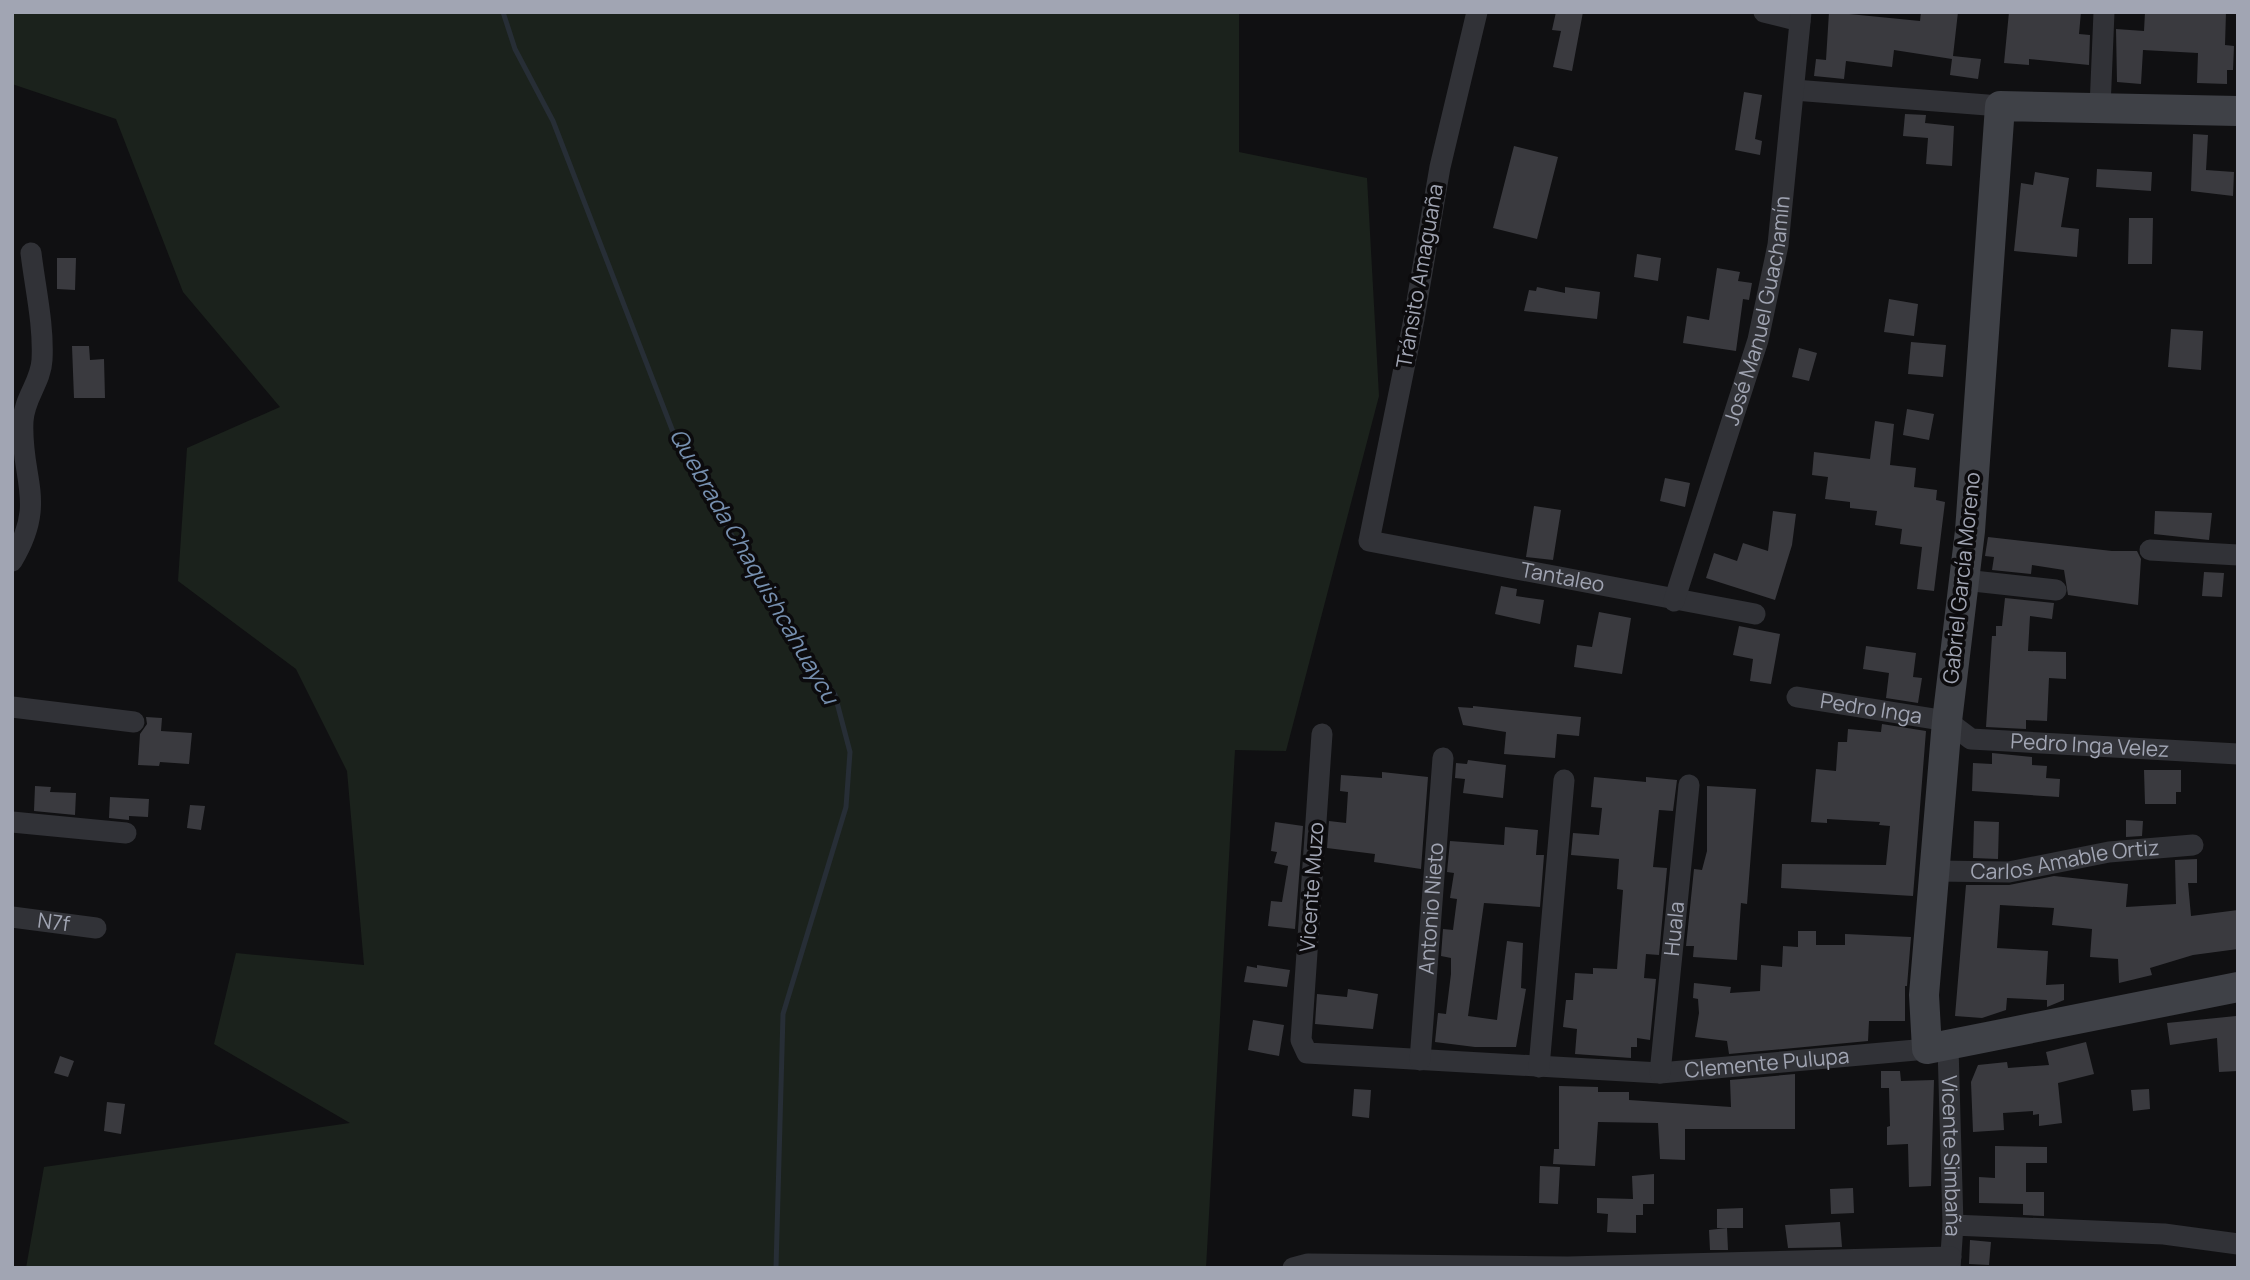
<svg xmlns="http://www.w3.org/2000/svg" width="2250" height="1280" font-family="Manrope,sans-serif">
	<rect width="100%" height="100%" fill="#101012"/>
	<!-- green -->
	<path fill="#1b221c" d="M12,12H1239V152L1367,178L1379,396L1286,751L1235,750L1206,1268H26L44,1167L350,1123L214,1044L236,953L364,965L347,771L296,669L178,581L187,448L280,407L183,292L116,119L12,84Z"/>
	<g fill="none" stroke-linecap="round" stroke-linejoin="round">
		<!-- stream -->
		<path stroke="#272e36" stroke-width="5" d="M503,12L515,49L553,121L680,450L791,633L835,695L850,752L846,807L783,1014L776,1268"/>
	</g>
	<!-- building -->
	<path fill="#3a3a3f" d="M1556,12H1583L1572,71L1553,67L1561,31L1552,30Z
		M1829,12L1920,21L1921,12H1958L1953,56L1981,59L1978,79L1950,75L1952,59L1894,50L1892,67L1846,61L1844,79L1814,76L1816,59L1826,60Z
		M2009,12H2081L2079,34L2090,35L2089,65L2029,59V65L2004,63Z
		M2145,12H2226L2225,45L2234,46L2233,70H2227V84L2197,83L2198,53L2143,50L2141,84L2117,82L2116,29L2144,31Z
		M1744,92L1762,95L1755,139L1762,141L1760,155L1735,150Z
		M1905,114L1926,115L1925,123L1954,126L1952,166L1926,164L1928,138L1903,136Z
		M2193,134L2208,135L2206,170L2234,172L2233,196L2191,191Z
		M1514,146L1558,157L1537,239L1493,228Z
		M2097,169L2152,172L2151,191L2096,187Z
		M2035,172L2069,178L2061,227L2079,229L2077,257L2014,251L2021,183L2033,185Z
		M2129,218H2153L2152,264H2128Z
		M1637,254L1661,258L1658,281L1634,277Z
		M57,258H76L75,290L57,289Z
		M1717,268L1740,272L1738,281L1752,283L1749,300L1743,299L1736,351L1683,343L1687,316L1709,320Z
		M1537,287L1565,293V287L1600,292L1597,319L1524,311L1529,290L1536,291Z
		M1889,299L1918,304L1914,336L1884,332Z
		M2171,329L2203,331L2201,370L2168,367Z
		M1911,342L1946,345L1943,377L1908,374Z
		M72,346H89L90,360L104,359L105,398H74Z
		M1799,348L1817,353L1809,381L1792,377Z
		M1907,409L1934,414L1929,440L1903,435Z
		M1875,421L1894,424L1890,465L1916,468L1914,487L1937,490L1936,500L1945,502L1934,591L1917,589L1922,547L1900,544L1902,529L1875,525L1877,511L1850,508V502L1825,499L1828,477L1812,475L1814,452L1870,459Z
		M1665,478L1690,483L1685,507L1660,501Z
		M1534,506L1561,510L1553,560L1526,557Z
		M1773,511L1796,514L1792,545L1775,600L1706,578L1714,553L1737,561L1743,543L1768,551Z
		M2155,511L2212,513L2209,540L2154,534Z
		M1988,537L2112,551H2137L2141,559L2138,605L2068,595L2064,570L2032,565L2031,574L1992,570L1994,557L1985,556Z
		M2204,572L2224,573L2222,597L2202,596Z
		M1501,586L1517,589L1516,596L1544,600L1540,624L1495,614Z
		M2005,598L2054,603L2052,619L2030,616L2028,651L2066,652V679L2049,678L2047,721L2026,720V729L1986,727L1992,636H1996V626H2002Z
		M1599,612L1631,618L1622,674L1574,667L1577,645L1592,647Z
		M1739,626L1780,634L1771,684L1750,681L1753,659L1733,655Z
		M1866,646L1916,653L1913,677L1922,678L1918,703L1886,698L1889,673L1863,669Z
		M1473,706L1581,717L1579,736L1557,734L1555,758L1504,754L1506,732L1463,725L1458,707L1473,708Z
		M146,717L162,718L161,731L192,733L189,764L160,762L159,766L138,765L140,734L147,724Z
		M1882,724L1926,731L1913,896L1781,888L1782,864L1886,865L1890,826L1879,825L1880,822L1827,819V823L1811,822L1816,769L1836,771L1838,742H1847L1848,729L1881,732Z
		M1992,753L2032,757V765L2047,766L2046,778L2060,779L2059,797L1972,791L1973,763L1992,764Z
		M1468,760L1506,765L1503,798L1463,793L1465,779L1455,778L1456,763L1467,764Z
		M2144,770H2181V792H2176V804H2145Z
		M1382,772L1428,777L1421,869L1374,862L1375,854L1327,848L1329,821L1346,823L1348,792L1340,791L1341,775L1382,778Z
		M1594,777L1646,782V777L1677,780L1673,811L1659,810L1653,867L1667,868L1659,955L1646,954L1644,978L1656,979L1650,1040L1637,1038V1047H1631V1058L1575,1054L1577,1029L1563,1027L1566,1000H1573L1575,973L1593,974V968L1617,969L1623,890L1617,889L1619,859L1571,855L1573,833L1599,835L1602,808L1591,807Z
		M35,786L51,787L50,792L76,793L75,815L34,811Z
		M1707,786L1756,789L1747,904L1741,903L1737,960L1693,957L1694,946H1686L1694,869L1702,870L1707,851Z
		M110,797L149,799L148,817L129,816V820L109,818Z
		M190,805L205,806L201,830L187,828Z
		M2126,820L2143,821L2142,836L2126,837Z
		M1974,821L1999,822L1998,859L1973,858Z
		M1275,822L1303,826L1295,929L1268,926L1271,901L1282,902L1288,866L1274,863L1277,852L1271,851Z
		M1505,827L1538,830L1536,855H1544L1540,907L1484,903L1468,1016L1497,1020L1507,941L1523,943L1521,988L1526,989L1516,1047H1475L1435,1042L1438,1013L1446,1014L1451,974V958L1441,956L1443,929L1453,930L1457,899L1450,898L1454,873L1447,872L1450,841L1504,845Z
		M2197,859V883H2188L2191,916L2238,910V949L2193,955L2150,968L2152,975L2119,983L2118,959L2090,957L2092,929L2052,925L2054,908L2000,905L1997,948L2048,951L2046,985L2064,984V1000L2047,1007V1000L2007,998L2006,1010L1982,1018L1955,1016L1966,885H2009L2054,876L2128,884L2126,907L2176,904L2175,860Z
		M1798,931H1816V945H1845V934L1911,937L1907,986H1905V1021H1869L1868,1041L1729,1054L1727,1041L1695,1037L1699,1013L1698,999L1693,998L1694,983L1731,987L1730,993L1760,991L1761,965L1782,967L1783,946L1798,947Z
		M1257,965L1290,970L1287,987L1244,982L1247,966L1257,968Z
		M1348,989L1378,994L1373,1029L1315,1024L1317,994L1347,997Z
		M2236,1016L2238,1071L2219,1072L2217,1038L2170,1045L2167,1023Z
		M1253,1020L1284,1025L1279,1056L1248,1050Z
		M2086,1042L2094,1074L2058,1083L2062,1123L2039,1126V1114L2033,1115V1111L2003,1113L2004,1130L1973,1132L1971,1082L1978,1065L2007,1062L2008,1068L2049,1065L2046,1052Z
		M60,1056L74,1061L68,1077L54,1073Z
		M1881,1071H1900L1901,1081L1934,1080L1931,1186L1909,1187L1908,1144L1887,1145V1127L1890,1126L1889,1088H1881Z
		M1795,1074V1129H1685V1160L1660,1159L1658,1123L1598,1122L1595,1166L1553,1164L1554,1149H1559V1086L1598,1087V1092H1629V1100L1731,1107L1730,1080Z
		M1354,1089L1371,1090L1369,1118L1352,1116Z
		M2149,1089L2150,1109L2133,1111L2131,1090Z
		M107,1102L125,1104L121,1134L104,1131Z
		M1995,1146L2047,1147V1163H2026V1192H2044V1216L2023,1215V1204L1979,1203V1177L1995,1178Z
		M1540,1166L1560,1167L1558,1204L1539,1203Z
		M1654,1174V1204H1643V1215H1636V1233L1607,1232L1608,1214L1597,1213V1198L1633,1199L1632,1176Z
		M1853,1188L1854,1213L1831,1214L1830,1189Z
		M1743,1208V1228H1717V1209Z
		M1840,1222L1842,1247L1788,1248L1785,1225Z
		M1727,1228L1728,1250H1710L1709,1230Z
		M1970,1240L1991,1242L1989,1265L1969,1264Z"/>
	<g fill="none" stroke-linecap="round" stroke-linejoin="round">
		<!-- street -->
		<g stroke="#313237" stroke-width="21">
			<path id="s1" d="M1477,12L1440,167L1414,319L1369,541L1755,614"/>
			<path d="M1764,12L1800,21"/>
			<path d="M1794,90L2000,106"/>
			<path d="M2100,108L2104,12"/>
			<path d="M2150,550L2238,555"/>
			<path d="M12,561C48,501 20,479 23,421C24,398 41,382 42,360C44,325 35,287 31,253"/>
			<path d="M1964,580L2056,590"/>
			<path id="s2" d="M1674,601L1758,340L1778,245L1801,12"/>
			<path id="s3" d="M1797,697L1947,721L1971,739L2238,754"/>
			<path d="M12,707L134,722"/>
			<path id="s4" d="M1322,734L1301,1040L1307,1053L1660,1073L1927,1049"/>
			<path d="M12,822L126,833"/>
			<path id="s5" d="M1936,871L2009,872L2109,852L2193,845"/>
			<path id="s6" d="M12,917L96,928"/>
			<path id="s7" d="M1948,1046L1953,1225L1950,1268"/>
			<path id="s8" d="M1420,1060L1443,758"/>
			<path d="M1539,1067L1564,780"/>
			<path id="s9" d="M1660,1073L1689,785"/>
			<path d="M1953,1225L2164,1234L2238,1244"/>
			<path d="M1293,1268L1308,1264L1568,1267L1951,1257"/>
		</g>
		<!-- secondary -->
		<path stroke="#3f4147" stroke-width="30" d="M2238,111L2000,106L1970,531L1947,721L1924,995L1927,1049L2238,987"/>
	</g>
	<g text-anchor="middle" stroke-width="7" stroke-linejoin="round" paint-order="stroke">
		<!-- street labels -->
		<g font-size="21" fill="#a1a5b3" stroke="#0c0b0d">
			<text transform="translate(1420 276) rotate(-80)" y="7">Tránsito Amaguaña</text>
			<text dy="7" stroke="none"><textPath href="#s2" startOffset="303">José Manuel Guachamín</textPath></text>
			<text transform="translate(1962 578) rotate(-84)" y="7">Gabriel García Moreno</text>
			<text dy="7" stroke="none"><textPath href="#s1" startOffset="737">Tantaleo</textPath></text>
			<text dy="7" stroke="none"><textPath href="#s3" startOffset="75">Pedro Inga</textPath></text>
			<text dy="7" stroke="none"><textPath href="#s3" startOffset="301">Pedro Inga Velez</textPath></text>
			<text dy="7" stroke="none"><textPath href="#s5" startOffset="130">Carlos Amable Ortiz</textPath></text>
			<text transform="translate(1312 887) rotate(-86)" y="7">Vicente Muzo</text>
			<text dy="7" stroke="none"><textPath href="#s8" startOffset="152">Antonio Nieto</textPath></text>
			<text dy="7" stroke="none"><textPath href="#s6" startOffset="42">N7f</textPath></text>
			<text dy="7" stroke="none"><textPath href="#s9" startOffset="145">Huala</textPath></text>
			<text dy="7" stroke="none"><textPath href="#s4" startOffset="782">Clemente Pulupa</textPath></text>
			<text dy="7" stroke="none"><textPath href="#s7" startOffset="110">Vicente Simbaña</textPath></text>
		</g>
		<!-- water labels -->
		<g font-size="23" font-style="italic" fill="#7690b0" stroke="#0c0b0d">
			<text transform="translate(754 566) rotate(60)" y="8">Quebrada Chaquishcahuaycu</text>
		</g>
	</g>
	<!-- border -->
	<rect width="2250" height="1280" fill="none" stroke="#a1a5b3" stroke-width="28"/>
</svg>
